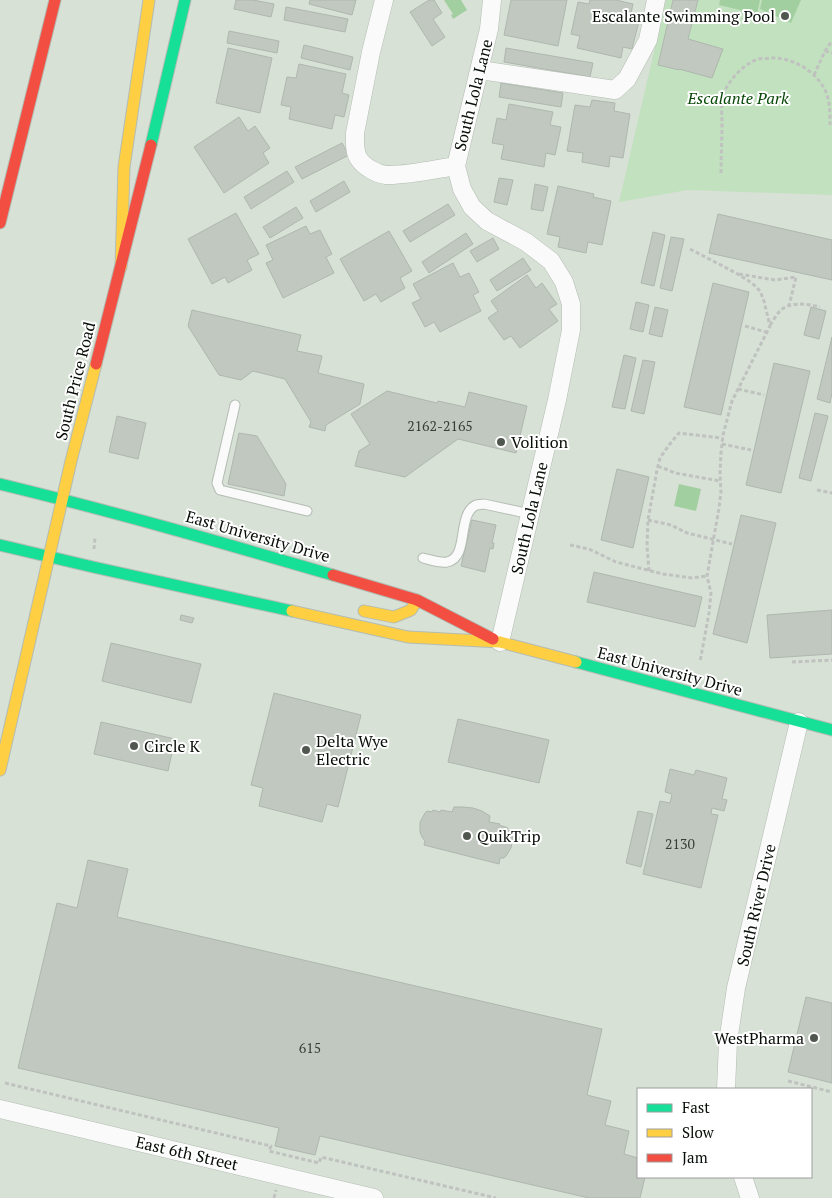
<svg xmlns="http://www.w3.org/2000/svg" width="832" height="1198" font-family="'PT Serif',serif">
	<rect width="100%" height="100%" fill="#d7e1d6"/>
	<!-- green -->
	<path fill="#c2e1bf" d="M666,0H832V195L688,190L619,202Z"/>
	<!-- water -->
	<path fill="#a2cf9f" d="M444,0H461L467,10L453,19L451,15L453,14Z
		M720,0H760L757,14L719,5Z
		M762,0H801L791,23L760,9Z
		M679,484L701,489L696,511L674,506Z"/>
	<!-- building -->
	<path fill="#c0c8bf" stroke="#afb7ae" d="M236,0H253L274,4L271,17L234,9Z
		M310,0H356L352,15L309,4Z
		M429,0H434L442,13L433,19L445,37L432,46L410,12Z
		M511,0H567L558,46L504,35Z
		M590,0H616L633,4L630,18L639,21L632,49L623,47L621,58L577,48L580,36L571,34L578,2L589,4Z
		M673,0H698L688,39L723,49L712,78L679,69V70L658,65Z
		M286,7L348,19L345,32L284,20Z
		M229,31L279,41L277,53L227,43Z
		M304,45L353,57L350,70L301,58Z
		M228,48L272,58L260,113L216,103Z
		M506,48L593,63L590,77L504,62Z
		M299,64L346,74L342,93L349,95L344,117L335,115L332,129L289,119L291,107L281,105L287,77L296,78Z
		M501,83L563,93L561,107L499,97Z
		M592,100L615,103L614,111L630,114L623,158L610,156L609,167L582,162L583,153L567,151L575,105L590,107Z
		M509,104L553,112L550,125L561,127L555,155L546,153L544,167L501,159L504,145L492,143L497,118L506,120Z
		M239,117L248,131L255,126L270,148L263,153L269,163L224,193L194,147Z
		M342,143L349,155L302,179L295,167Z
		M287,171L294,182L251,209L244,197Z
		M499,178L513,180L507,205L494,202Z
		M344,181L350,192L316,212L310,201Z
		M535,184L548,187L543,211L531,209Z
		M558,186L594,194L593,197L611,201L602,245L588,242L586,253L558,247L560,237L547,234Z
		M448,204L455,215L410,242L403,231Z
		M296,207L303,218L270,238L263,227Z
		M236,213L259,254L247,260L252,270L228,283L225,277L212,284L188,239Z
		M718,214L832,240V280L709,253Z
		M306,226L310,234L320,230L332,254L326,257L334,273L283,298L266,263L273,260L266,245Z
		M389,231L412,271L400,278L405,288L381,302L376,294L364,301L340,259Z
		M653,232L665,235L654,286L641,283Z
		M466,233L473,244L429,273L422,262Z
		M671,237L684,239L672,291L660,288Z
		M493,238L499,249L477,262L470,251Z
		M523,258L531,270L497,291L490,280Z
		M453,263L460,277L469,273L479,292L473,295L481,311L440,332L434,322L425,327L412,303L421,299L413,284Z
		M527,275L536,288L542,283L557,304L549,309L558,321L520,348L511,336L504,340L488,318L498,311L491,301Z
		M713,283L749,292L721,415L684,407Z
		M636,302L649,305L643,332L630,329Z
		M655,307L668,310L662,337L649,334Z
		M811,307L826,311L819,339L804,335Z
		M192,310L301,335L297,351L322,356L318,373L364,384L360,404L326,425L325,431L309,427L311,422L285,379L253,371L241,380L219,375L188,326Z
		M832,337V393L830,403L817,399Z
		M624,355L636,358L625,409L612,407Z
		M643,360L655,362L644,414L631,411Z
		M774,363L810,371L781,493L746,485Z
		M387,391L437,403L438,401L465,407L469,392L527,406L516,453L458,439L405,477L355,466L359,451L370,444L351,414Z
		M815,413L828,416L811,481L799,478Z
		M117,416L146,423L138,459L109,452Z
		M239,433L257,436L286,484L284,496L228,484Z
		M617,469L649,477L633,548L601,540Z
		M741,515L776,523L747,643L713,634Z
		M472,520L496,525L492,543H494L493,549L490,548L485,572L461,566Z
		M594,572L702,597L695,627L587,602Z
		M832,610V654L770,658L767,615Z
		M181,615L194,618L192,623L180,620Z
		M111,643L201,664L191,703L102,681Z
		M274,693L361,715L338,807L327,804L322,822L259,806L263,788L251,785Z
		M458,719L549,740L539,783L448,762Z
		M101,722L175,739L168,771L94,754Z
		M670,769L694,775L696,770L727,778L722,799L727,800L724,811L712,808L711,814L718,815L701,888L643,874L660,801L670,803L672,794L665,792Z
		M454,807H463L473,808L482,811L490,816L489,822L500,824L499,825L508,828L507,830L512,831L513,838L511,848L506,856L504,858H500L499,864L424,845L425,841L422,837L420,832V822L425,813L427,811L432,812L433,810L440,812L441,810L452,812Z
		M638,811L653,814L641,867L626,863Z
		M88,860L128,869L117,917L602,1029L587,1095L611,1101L605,1125L629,1131L624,1154L638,1158V1177H645L640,1198H589L320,1136L315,1155L275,1146L279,1128L18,1068L57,903L77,908Z
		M806,997L832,1003V1083L788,1072Z"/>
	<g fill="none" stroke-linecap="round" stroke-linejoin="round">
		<!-- lane casing -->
		<g stroke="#b4bcb3" stroke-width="11">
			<path id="lane" d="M235,405L217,483L220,490L307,511
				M423,558C431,560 440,563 447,562C470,557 456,515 476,505C477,505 483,504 484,504L530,514"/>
		</g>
		<!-- street casing -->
		<g stroke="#b4bcb3" stroke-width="19">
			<path id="street" d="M384,0L371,52L355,133C355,141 354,152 359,159C364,167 377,174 386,175C406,176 436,169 456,166
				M492,0L489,29L456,166L462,189L472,207L487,221L526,242L551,261L564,282L571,304V330L557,400L500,642
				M480,70L615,90L627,79L648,40L656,0
				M726,1089L728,1042L736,988L799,722
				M0,1109L374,1198
				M743,1177L750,1198"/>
		</g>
		<!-- fast casing -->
		<g stroke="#b4bcb3" stroke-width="13">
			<path id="fast" d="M151,145L185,0
				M0,484C112,511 223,543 333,575
				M0,545L93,567L292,611
				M576,662L832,730"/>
		</g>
		<!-- slow casing -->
		<g stroke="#b4bcb3" stroke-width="13">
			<path id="slow" d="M121,267L124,167L149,0
				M292,611L408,637L500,642L576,662
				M364,611L394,617L411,610L417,600
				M0,770L71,461L96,364"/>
		</g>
		<!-- jam casing -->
		<g stroke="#b4bcb3" stroke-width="13">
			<path id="jam" d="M0,223L55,0
				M96,364L151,145
				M333,575L417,600L493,639"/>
		</g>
		<!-- path -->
		<path stroke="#bfc2bf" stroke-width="3" stroke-dasharray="4 2.5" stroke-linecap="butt" d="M825,51L832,53
			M814,75L825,51L832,41
			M721,173C721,157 722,140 722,124C722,113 720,99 725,90C732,77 744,64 758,59C762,58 766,59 770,58C791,57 813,69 824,88C830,99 830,112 830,125
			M690,249L736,273L752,283L760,291L764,301L770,326L732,401L723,435L721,453L720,474L721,492L719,508L707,576L711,593L709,613L700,662
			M739,274L775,280L796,277L789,306
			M770,325C773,321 776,315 780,311C790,301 807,304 820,307
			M745,326L766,332
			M738,389L764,395
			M722,444L751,450
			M658,466L675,473L720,481
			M817,490L832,493
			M648,520L671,525L687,533L732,544
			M570,545L589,549L616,562L663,574L692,578L707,576
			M94,549L95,537
			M649,571L647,546L648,520L657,470L660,458L669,445L679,433L722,438
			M792,662L832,660
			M788,1081L832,1092
			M5,1083L271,1146L269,1151L319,1163L321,1157L496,1198
			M274,1198L276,1190"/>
		<!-- lane -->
		<use href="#lane" stroke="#f9faf9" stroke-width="9"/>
		<!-- street -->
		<use href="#street" stroke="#f9faf9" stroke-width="18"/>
		<!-- fast -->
		<use href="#fast" stroke="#16e098" stroke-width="11"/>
		<!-- slow -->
		<use href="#slow" stroke="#ffcf43" stroke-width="11"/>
		<!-- jam -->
		<use href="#jam" stroke="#f24e42" stroke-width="11"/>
	</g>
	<!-- markers -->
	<g fill="#50574f" stroke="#fff" stroke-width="2">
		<circle cx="785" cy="16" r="5"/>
		<circle cx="501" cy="442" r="5"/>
		<circle cx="134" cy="746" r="5"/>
		<circle cx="306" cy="750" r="5"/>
		<circle cx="467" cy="836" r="5"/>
		<circle cx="814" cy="1038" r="5"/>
	</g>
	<g text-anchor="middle" stroke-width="4" stroke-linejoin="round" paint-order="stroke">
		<!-- number labels -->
		<g font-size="14" fill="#373e37">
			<text x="440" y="431">2162-2165</text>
			<text x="680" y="849">2130</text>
			<text x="310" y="1053">615</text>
		</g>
		<!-- poi labels -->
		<g font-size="16" fill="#070d07" stroke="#fff" text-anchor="start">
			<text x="775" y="22" text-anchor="end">Escalante Swimming Pool</text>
			<text x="511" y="448">Volition</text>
			<text x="316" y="747">Delta Wye<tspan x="316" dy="18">Electric</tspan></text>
			<text x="144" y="752">Circle K</text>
			<text x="477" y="842">QuikTrip</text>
			<text x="804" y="1044" text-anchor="end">WestPharma</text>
		</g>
		<!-- street labels -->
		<g font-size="16" fill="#070d07" stroke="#fff">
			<text transform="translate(473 95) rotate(-76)" y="6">South Lola Lane</text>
			<text transform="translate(75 381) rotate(-76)" y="6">South Price Road</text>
			<text transform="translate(529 518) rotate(-77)" y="6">South Lola Lane</text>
			<text transform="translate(258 536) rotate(16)" y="6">East University Drive</text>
			<text transform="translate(670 671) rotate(15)" y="6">East University Drive</text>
			<text transform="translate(756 905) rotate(-77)" y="6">South River Drive</text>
			<text transform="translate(187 1153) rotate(13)" y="6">East 6th Street</text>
		</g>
		<!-- park labels -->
		<g font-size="16" font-style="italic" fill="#084808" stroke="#fff">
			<text x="738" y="104">Escalante Park</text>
		</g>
	</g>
	<!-- legend -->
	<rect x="637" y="1088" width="175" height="90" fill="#ffffff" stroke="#9c9e9c"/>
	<rect x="647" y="1104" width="25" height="8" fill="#16e098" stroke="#9c9e9c"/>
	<text x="682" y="1113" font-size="15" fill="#070d07">Fast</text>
	<rect x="647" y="1129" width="25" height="8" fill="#ffcf43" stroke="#9c9e9c"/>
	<text x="682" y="1138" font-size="15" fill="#070d07">Slow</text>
	<rect x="647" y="1154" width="25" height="8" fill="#f24e42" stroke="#9c9e9c"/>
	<text x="682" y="1163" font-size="15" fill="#070d07">Jam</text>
</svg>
